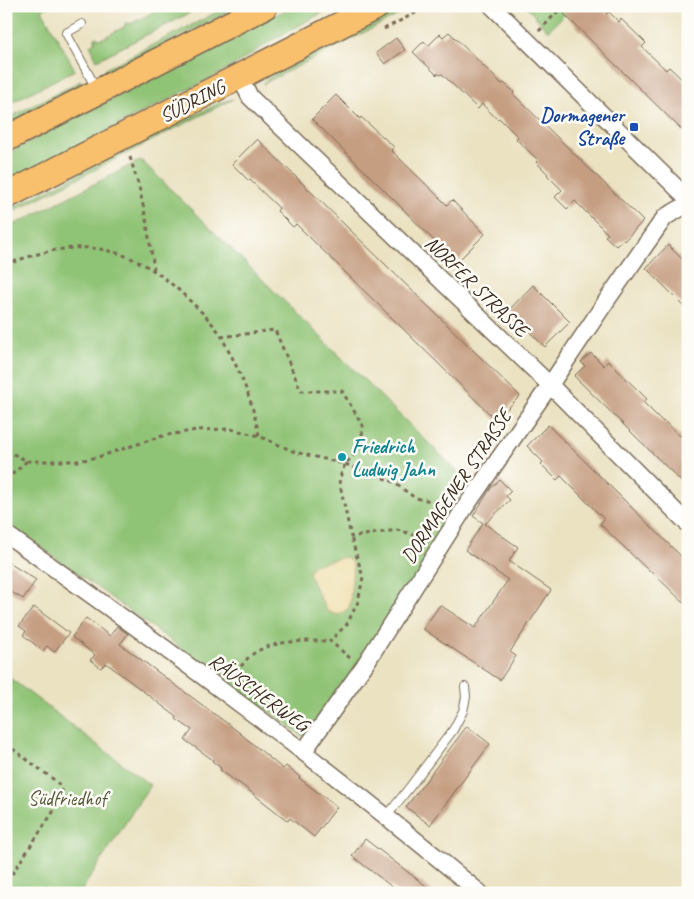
<svg xmlns="http://www.w3.org/2000/svg" width="694" height="899" font-family="Caveat,sans-serif">
	<rect width="100%" height="100%" fill="#fdfcf7"/>
	<filter id="ink" filterUnits="userSpaceOnUse"><feTurbulence type="fractalNoise" baseFrequency=".02" numOctaves="2"/><feDisplacementMap in="SourceGraphic" scale="10" xChannelSelector="R" yChannelSelector="G"/><feConvolveMatrix kernelMatrix="1 2 1 2 8 2 1 2 1" color-interpolation-filters="sRGB"/></filter>
	<filter id="wash" filterUnits="userSpaceOnUse"><feTurbulence type="fractalNoise" baseFrequency=".0096" numOctaves="4" result="noise"/><feDisplacementMap in="SourceGraphic" scale="20" xChannelSelector="R" yChannelSelector="G"/><feGaussianBlur stdDeviation="1.12" result="paint"/><feColorMatrix in="noise" values="0 0 0 0 0 0 0 0 0 0 0 0 0 0 0 0 0 1.4 0 .05"/><feComposite in="paint" operator="in"/></filter>
	<g filter="url(#wash)">
		<rect width="100%" height="100%" fill="#ebe2c2"/>
		<!-- green -->
		<path fill="#8fc374" stroke="#657649" d="M6,6H49L42,10L75,70L6,105Z
			M165,6H199L190,11V13L97,60L90,45L95,42V37L101,39L124,27L126,22L130,24Z
			M229,6H239L108,73L105,69Z
			M293,6H335L276,38L228,69L6,182V154Z
			M409,6H416L263,84C267,77 275,74 282,70Z
			M526,6H573L548,31Z
			M81,81L78,88L6,125V119Z
			M233,99L6,215V211L219,103Z
			M141,160L476,490L312,734L303,736L6,522V229Z
			M6,675L150,785L80,893H6Z"/>
		<!-- sand -->
		<path fill="#eeda9e" stroke="#94825e" d="M345,557L350,560L353,565L350,605L348,609L340,614L337,615L327,611L310,577L309,572L313,565Z"/>
		<g id="blocks">
			<!-- building -->
			<path fill="#c59d81" d="M572,6H600L607,14L609,12L619,22L621,19L646,43L642,47L666,70L669,67L688,85V136L564,14Z
				M449,32L502,84L504,83L514,92L513,94L643,221L624,241L623,240L616,246L605,236L608,234L575,201L567,209L555,197L562,190L547,175L548,174L536,162L538,160L516,139L518,137L499,118L497,119L482,104L478,109L442,74L440,75L438,73L437,75L413,52L424,41L428,46L440,34L443,37Z
				M396,38L405,50L385,64L376,53Z
				M336,95L360,119L361,117L394,147L391,150L447,205L452,200L485,234L456,263L395,201L312,119Z
				M257,139L520,396L496,420L296,224L293,227L277,211L279,208L250,180L249,181L232,164Z
				M668,245L688,265V310L646,268Z
				M533,285L570,322L545,347L508,311Z
				M591,353L604,366L608,361L647,399L643,402L663,422L664,421L680,436L688,427V488L574,376L585,366L581,362Z
				M548,425L688,563V607L651,571L650,572L600,524L604,519L561,476L557,480L541,464L543,462L527,446Z
				M500,480L511,491L506,496L510,500L485,524L518,547L509,561L551,590L510,652L516,656L500,680L423,629L440,605L475,628L508,580L465,550L483,523L473,516L491,488Z
				M6,561L36,580L23,599L6,589Z
				M34,607L69,633L54,652L47,646L43,651L23,635L26,631L19,626Z
				M86,618L110,636L117,626L128,634L120,644L236,730L283,769L286,766L300,777L299,778L337,807L314,837L290,818L288,821L238,782V783L220,770L221,768L212,761L213,760L185,740L192,730L176,719L177,717L106,663L101,668L90,660L95,655L72,637Z
				M467,726L490,744L430,825L406,807Z
				M365,839L435,893H400L352,856Z"/>
		</g>
	</g>
	<g filter="url(#ink)">
		<use href="#blocks" fill-opacity="0" stroke="#796a57" stroke-width="1"/>
		<g fill="none" stroke-linecap="round" stroke-linejoin="round">
			<!-- service casing -->
			<g stroke="#796a57" stroke-width="10">
				<path id="service" d="M82,24L66,33L96,88
					M386,817L409,788L453,730L463,711L466,697L465,687"/>
			</g>
			<!-- minor casing -->
			<g stroke="#796a57" stroke-width="19">
				<path id="minor" d="M492,6L688,199
					M240,77L250,97L550,385L688,524
					M6,534C168,649 328,766 480,893
					M304,751L364,666L464,509L550,385L609,297L665,217L688,204"/>
			</g>
			<!-- primary casing -->
			<g stroke="#796a57" stroke-width="28">
				<path id="primary" d="M6,139L265,6
					M6,196L377,6"/>
			</g>
			<!-- path -->
			<path stroke="#796a57" stroke-width="3" stroke-dasharray="4 4" stroke-linecap="butt" d="M384,29L429,6
				M539,31L563,6
				M130,157L139,187L146,219L154,269
				M6,265C32,254 63,246 91,248C130,251 162,273 189,300C201,311 213,323 222,337C225,343 228,351 232,357C245,384 254,407 259,436
				M221,337L275,330L301,391H342L363,426L361,446L354,455L345,464L339,480L351,537L397,530L415,535L424,541
				M6,450L27,461H78L98,457L162,436L197,430L231,429L259,436L295,452L345,464L392,481L415,498L449,504
				M6,480L27,461
				M350,658L330,641L347,624L358,602L363,577L351,537
				M231,679C237,672 243,663 249,657C270,639 304,641 330,641
				M6,744L57,782L62,790L61,800L6,883"/>
			<!-- service -->
			<use href="#service" stroke="#fff" stroke-width="8"/>
			<!-- minor -->
			<use href="#minor" stroke="#fff" stroke-width="16"/>
			<!-- primary -->
			<use href="#primary" stroke="#f8bf6c" stroke-width="25"/>
		</g>
	</g>
	<!-- markers -->
	<rect fill="#1a4fb4" stroke="#fdfcf7" stroke-width="2" x="629" y="122" width="10" height="10" rx="2.5"/>
	<circle fill="#0f9aa8" stroke="#fdfcf7" stroke-width="2" cx="342" cy="457" r="5"/>
	<g text-anchor="middle" stroke-width="5" stroke-linejoin="round" paint-order="stroke">
		<!-- street labels -->
		<g font-size="20" fill="#3b2a1e" stroke="#fdfcf7">
			<text transform="translate(192 101) rotate(-27)" y="7">SÜDRING</text>
			<text transform="translate(477 286) rotate(44)" y="7">NORFER STRASSE</text>
			<text transform="translate(456 486) rotate(-56)" y="7">DORMAGENER STRASSE</text>
			<text transform="translate(259 692) rotate(36)" y="7">RÄUSCHERWEG</text>
		</g>
		<!-- transit labels -->
		<g font-size="20" font-weight="bold" fill="#164399" stroke="#fdfcf7" text-anchor="end">
			<text x="624" y="122">Dormagener<tspan x="624" dy="23">Straße</tspan></text>
		</g>
		<!-- culture labels -->
		<g font-size="20" font-weight="bold" fill="#0d838f" stroke="#fdfcf7" text-anchor="start">
			<text x="352" y="453">Friedrich<tspan x="352" dy="23">Ludwig Jahn</tspan></text>
		</g>
		<!-- park labels -->
		<g font-size="20" fill="#545838" stroke="#fdfcf7">
			<text x="67" y="805">Südfriedhof</text>
		</g>
	</g>
	<!-- margin -->
	<rect width="694" height="899" fill="none" stroke="#fdfcf7" stroke-width="25"/>
</svg>
